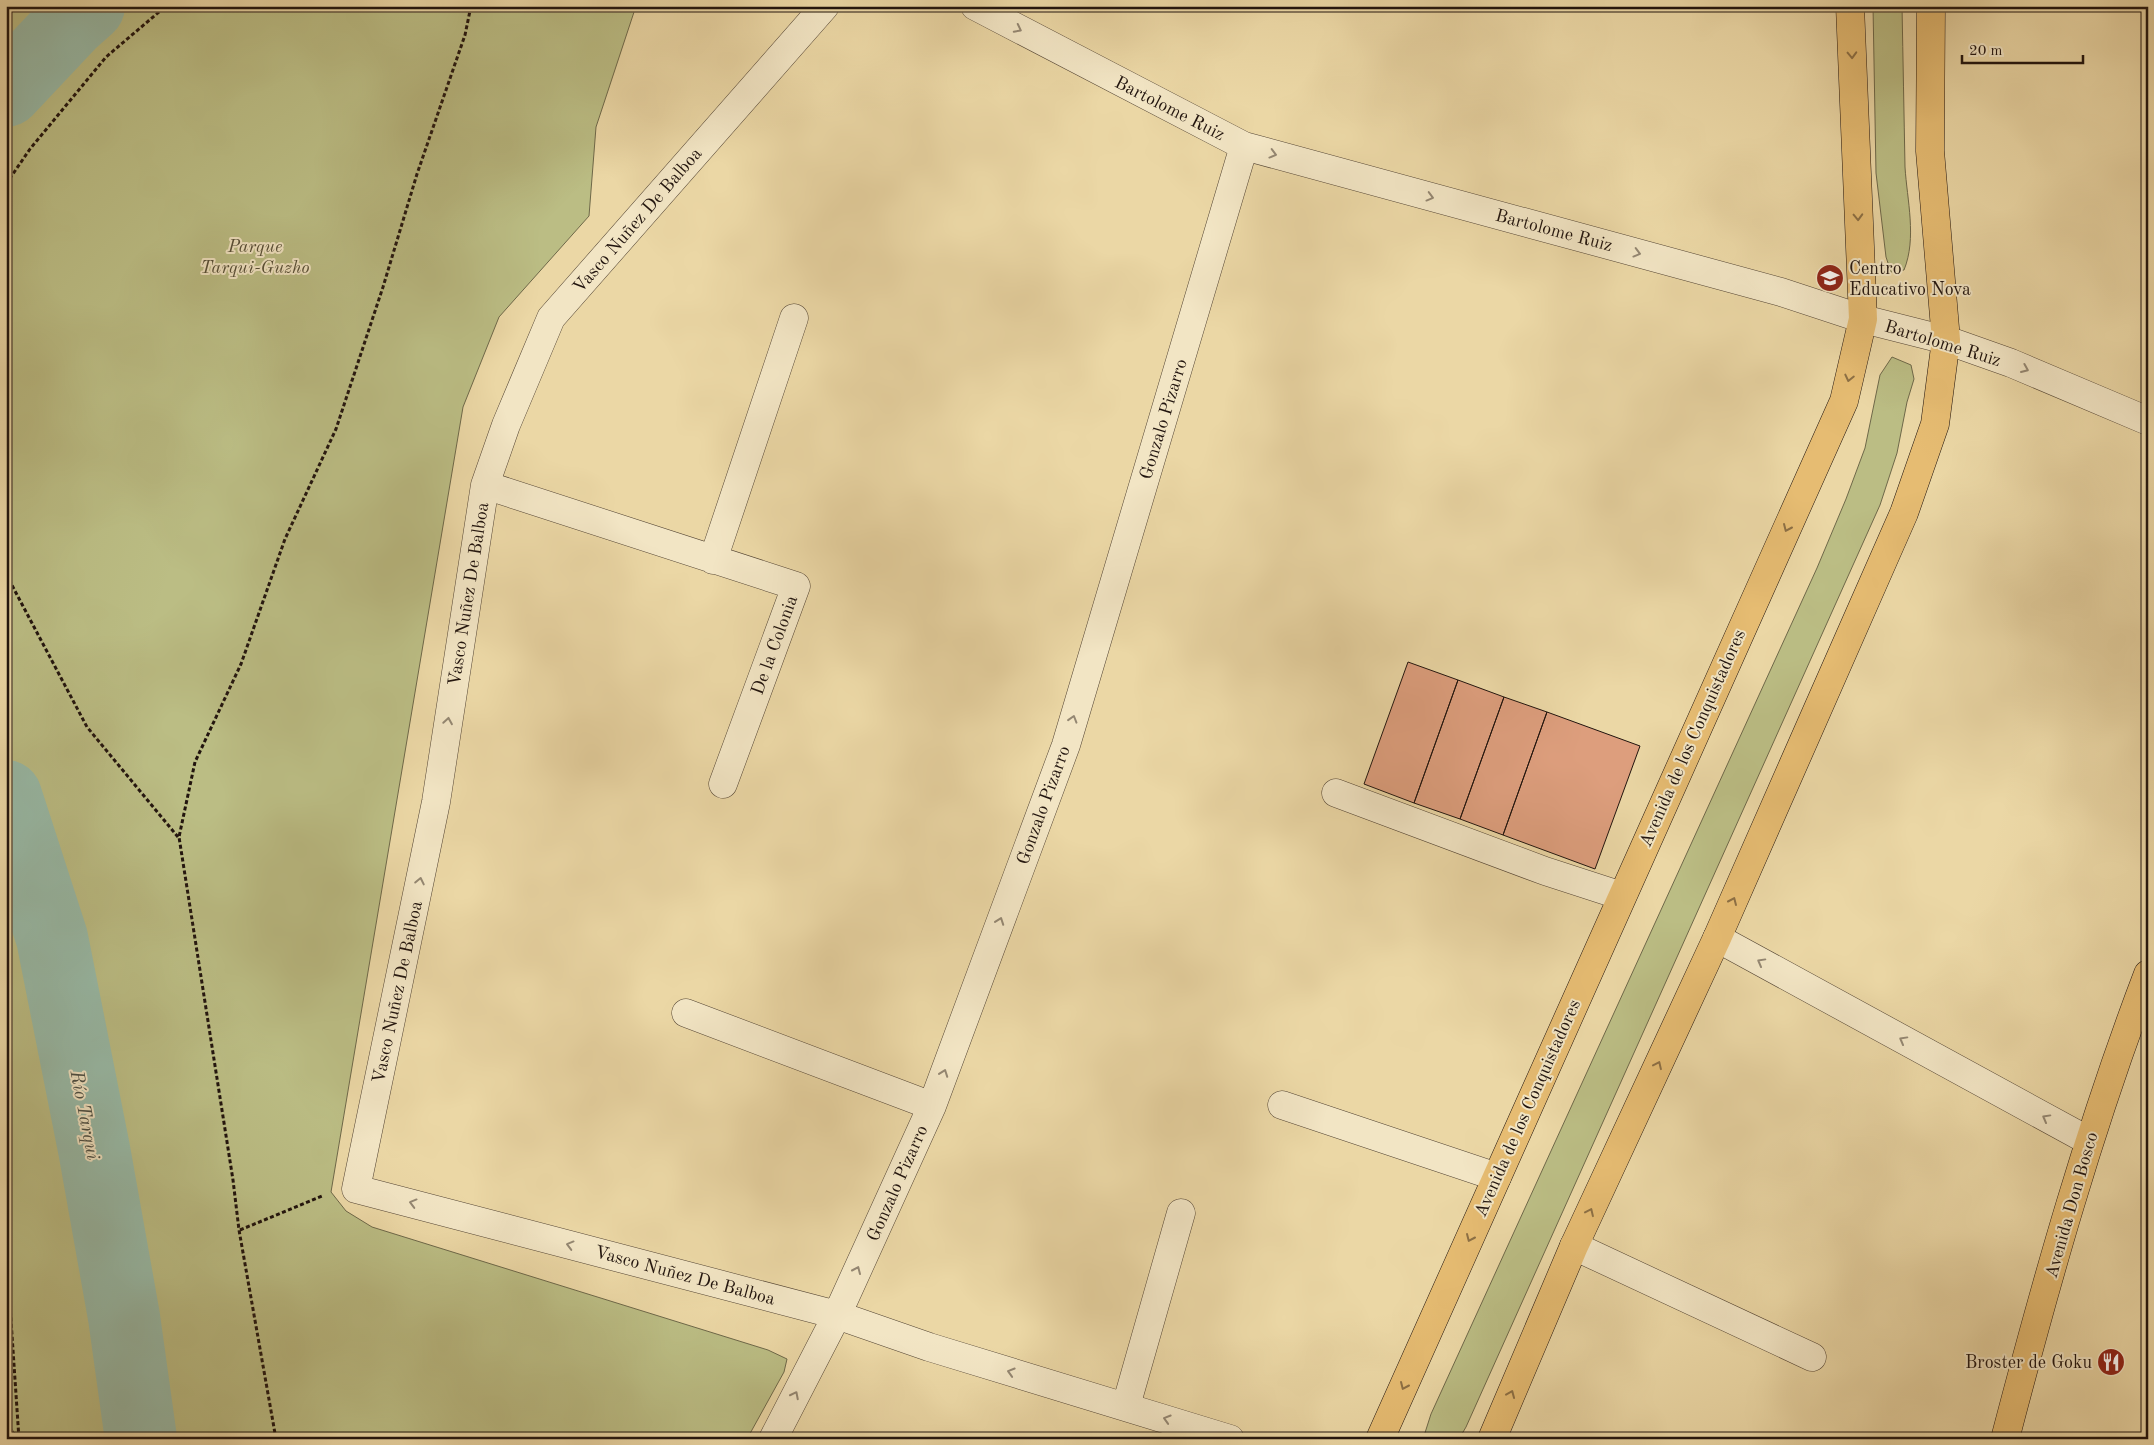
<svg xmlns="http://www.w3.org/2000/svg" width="2154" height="1445" font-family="'Old Standard TT',serif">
	<rect width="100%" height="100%" fill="#ebd7a5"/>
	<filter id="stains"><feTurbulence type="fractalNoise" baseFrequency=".004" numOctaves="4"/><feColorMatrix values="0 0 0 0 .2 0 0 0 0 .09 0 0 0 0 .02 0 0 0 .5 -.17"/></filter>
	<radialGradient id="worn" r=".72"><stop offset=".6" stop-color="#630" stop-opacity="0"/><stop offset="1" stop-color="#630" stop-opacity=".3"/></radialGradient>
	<!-- green -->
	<path fill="#bbbd84" stroke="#6e6849" d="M6,6H636L596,127L589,216L499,317L463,407L331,1192L346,1211L372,1227L768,1350L787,1359L784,1372L747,1439H18L6,1419Z
		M1873,6H1902C1903,60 1904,114 1905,167C1907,200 1917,238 1904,270L1891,272L1886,257L1876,173Z
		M1892,357L1911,365L1914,379L1907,402L1897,453L1880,505L1466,1427L1459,1439H1423L1431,1414L1817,568L1846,499L1865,448L1880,375Z"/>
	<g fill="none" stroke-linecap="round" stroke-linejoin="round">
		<!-- river -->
		<path stroke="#98baa7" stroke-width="72" d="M6,91L71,22L89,6
			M6,796L52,938L94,1149L124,1317L141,1439"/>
	</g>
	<!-- building -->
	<path fill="#dd9e7d" stroke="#21140e" d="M1408,662L1458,680L1414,803L1364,784Z
		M1458,680L1504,697L1460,819L1414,803Z
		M1504,697L1547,712L1503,835L1460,819Z
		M1547,712L1640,746L1595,869L1503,835Z"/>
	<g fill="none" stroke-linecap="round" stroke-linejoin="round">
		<!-- minor casing -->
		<g stroke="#544534" stroke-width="29">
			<path id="minor" d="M825,6L551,318L506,425L485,485L436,802L356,1189L837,1315L929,1347L1230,1439
				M975,6L1244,146L1781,292L1863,319L1946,340L2011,363L2148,421
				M485,485L796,586L723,784
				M713,560L794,318
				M1336,793L1545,871L1622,896
				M1717,938L2089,1141
				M686,1013L932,1106
				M1282,1105L1497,1177
				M1574,1246L1812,1357
				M1126,1406L1181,1213
				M773,1439L837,1315L932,1106L1066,745L1244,146"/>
		</g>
		<!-- major casing -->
		<g stroke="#21140e" stroke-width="29">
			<path id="major" d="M1380,1439L1844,401L1863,319L1850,6
				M1492,1439L1574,1246L1717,938L1904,513L1935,424L1946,340L1930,151L1931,6
				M2005,1439C2046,1282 2090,1126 2148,974"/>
		</g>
		<!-- path -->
		<path stroke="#21140e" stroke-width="3" stroke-dasharray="4 2.5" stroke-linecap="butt" d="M6,184L30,149L106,57L166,6
			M6,574L87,727L178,837
			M240,1230L322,1196
			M6,1246L19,1439
			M276,1439L239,1230L233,1180L179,837L195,762L241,664L285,539L336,429L383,287L417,174L465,35L471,6"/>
		<!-- minor -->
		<use href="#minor" stroke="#f2e5c4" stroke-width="28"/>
		<!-- major -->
		<use href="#major" stroke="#e6bc72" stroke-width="28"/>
	</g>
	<!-- one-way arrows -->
	<defs><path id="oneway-chevron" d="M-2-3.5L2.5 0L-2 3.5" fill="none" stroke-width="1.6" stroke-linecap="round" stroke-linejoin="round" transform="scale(1.25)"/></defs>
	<g stroke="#948772">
		<use href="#oneway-chevron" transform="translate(1018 29) rotate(27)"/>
		<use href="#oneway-chevron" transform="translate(1273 154) rotate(15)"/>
		<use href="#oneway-chevron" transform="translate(1430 197) rotate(15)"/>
		<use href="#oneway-chevron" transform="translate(1637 253) rotate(15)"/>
		<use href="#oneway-chevron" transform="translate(2025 369) rotate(23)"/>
		<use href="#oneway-chevron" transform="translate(1073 719) rotate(-73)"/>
		<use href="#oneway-chevron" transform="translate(448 721) rotate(-81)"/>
		<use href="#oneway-chevron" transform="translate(420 881) rotate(-78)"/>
		<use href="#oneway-chevron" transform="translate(1000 921) rotate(-70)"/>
		<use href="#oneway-chevron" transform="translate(1761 962) rotate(-151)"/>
		<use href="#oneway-chevron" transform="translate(1903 1040) rotate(-151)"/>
		<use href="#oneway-chevron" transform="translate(944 1073) rotate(-70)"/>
		<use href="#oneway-chevron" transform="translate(2046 1118) rotate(-151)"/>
		<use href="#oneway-chevron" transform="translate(413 1203) rotate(-165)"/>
		<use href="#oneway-chevron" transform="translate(570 1245) rotate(-165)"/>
		<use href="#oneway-chevron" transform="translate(857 1270) rotate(-66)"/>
		<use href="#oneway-chevron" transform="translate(1011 1372) rotate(-163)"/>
		<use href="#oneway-chevron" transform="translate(795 1395) rotate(-63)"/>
		<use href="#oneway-chevron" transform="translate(1167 1419) rotate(-163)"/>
	</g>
	<g stroke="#8d7045">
		<use href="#oneway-chevron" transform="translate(1852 55) rotate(88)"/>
		<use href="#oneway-chevron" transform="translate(1858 217) rotate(88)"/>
		<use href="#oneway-chevron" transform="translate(1849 378) rotate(103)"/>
		<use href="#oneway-chevron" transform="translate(1787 528) rotate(114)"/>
		<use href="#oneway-chevron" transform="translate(1733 901) rotate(-66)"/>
		<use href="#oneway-chevron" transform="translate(1658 1065) rotate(-65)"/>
		<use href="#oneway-chevron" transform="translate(1590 1212) rotate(-65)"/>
		<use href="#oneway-chevron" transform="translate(1470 1238) rotate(114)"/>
		<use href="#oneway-chevron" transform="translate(1404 1386) rotate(114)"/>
		<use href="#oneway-chevron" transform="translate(1511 1394) rotate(-67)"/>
	</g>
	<!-- icons -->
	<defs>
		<g id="school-disc" transform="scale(1.4375)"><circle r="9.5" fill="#8f2418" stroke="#f2e5c4"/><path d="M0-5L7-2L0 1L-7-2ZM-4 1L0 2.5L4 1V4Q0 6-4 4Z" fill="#fff"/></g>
		<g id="restaurant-disc" transform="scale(1.4375)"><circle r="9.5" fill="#8f2418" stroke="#f2e5c4"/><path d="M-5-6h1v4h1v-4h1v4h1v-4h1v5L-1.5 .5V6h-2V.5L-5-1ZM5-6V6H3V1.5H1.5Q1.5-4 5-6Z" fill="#fff"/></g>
	</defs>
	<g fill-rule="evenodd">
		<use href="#school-disc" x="1830" y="278"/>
		<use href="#restaurant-disc" x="2111" y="1362"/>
	</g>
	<g text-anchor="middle" stroke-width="4" stroke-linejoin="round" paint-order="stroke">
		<!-- street labels -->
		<g font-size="18" fill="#21140e" stroke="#f2e5c4">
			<text transform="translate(1170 108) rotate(27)" y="6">Bartolome Ruiz</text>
			<text transform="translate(637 220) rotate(-49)" y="6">Vasco Nuñez De Balboa</text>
			<text transform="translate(1554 230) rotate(15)" y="6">Bartolome Ruiz</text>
			<text transform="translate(1943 343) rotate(17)" y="6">Bartolome Ruiz</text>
			<text transform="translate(1163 419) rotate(-73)" y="6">Gonzalo Pizarro</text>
			<text transform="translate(468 594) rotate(-81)" y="6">Vasco Nuñez De Balboa</text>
			<text transform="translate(774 645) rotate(-70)" y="6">De la Colonia</text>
			<text transform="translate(1692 738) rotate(-66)" y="6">Avenida de los Conquistadores</text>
			<text transform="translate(1043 805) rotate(-70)" y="6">Gonzalo Pizarro</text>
			<text transform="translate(397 992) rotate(-78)" y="6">Vasco Nuñez De Balboa</text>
			<text transform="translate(1527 1108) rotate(-66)" y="6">Avenida de los Conquistadores</text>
			<text transform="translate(897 1183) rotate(-66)" y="6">Gonzalo Pizarro</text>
			<text transform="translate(2071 1205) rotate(-74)" y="6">Avenida Don Bosco</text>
			<text transform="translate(685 1275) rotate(15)" y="6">Vasco Nuñez De Balboa</text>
		</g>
		<!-- park labels -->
		<g font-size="18" font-style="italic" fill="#574f37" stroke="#f2e5c4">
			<text x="255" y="252">Parque<tspan x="255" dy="21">Tarqui-Guzho</tspan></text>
		</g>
		<!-- poi labels -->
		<g font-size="18" fill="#21140e" stroke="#f2e5c4" text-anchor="start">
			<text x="1849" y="274">Centro<tspan x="1849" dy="21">Educativo Nova</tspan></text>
			<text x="2092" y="1368" text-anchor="end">Broster de Goku</text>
		</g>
		<!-- water labels -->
		<g font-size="19" font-style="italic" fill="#4b4e44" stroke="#f2e5c4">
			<text transform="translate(86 1115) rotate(79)" y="7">Río Tarqui</text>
		</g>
	</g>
	<!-- margin -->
	<rect width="2154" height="1445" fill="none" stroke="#ebd7a5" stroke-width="25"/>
	<rect x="8" y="8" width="2139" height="1430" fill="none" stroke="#21140e" stroke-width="2.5"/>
	<rect x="12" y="12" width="2129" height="1420" fill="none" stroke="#21140e"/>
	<!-- scale -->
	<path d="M1962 55v8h121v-8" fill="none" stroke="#21140e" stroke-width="2.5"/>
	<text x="1969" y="55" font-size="15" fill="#21140e" stroke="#f2e5c4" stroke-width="4" paint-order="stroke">20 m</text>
	<rect width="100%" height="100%" filter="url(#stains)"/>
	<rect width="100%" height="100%" fill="url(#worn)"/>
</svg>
